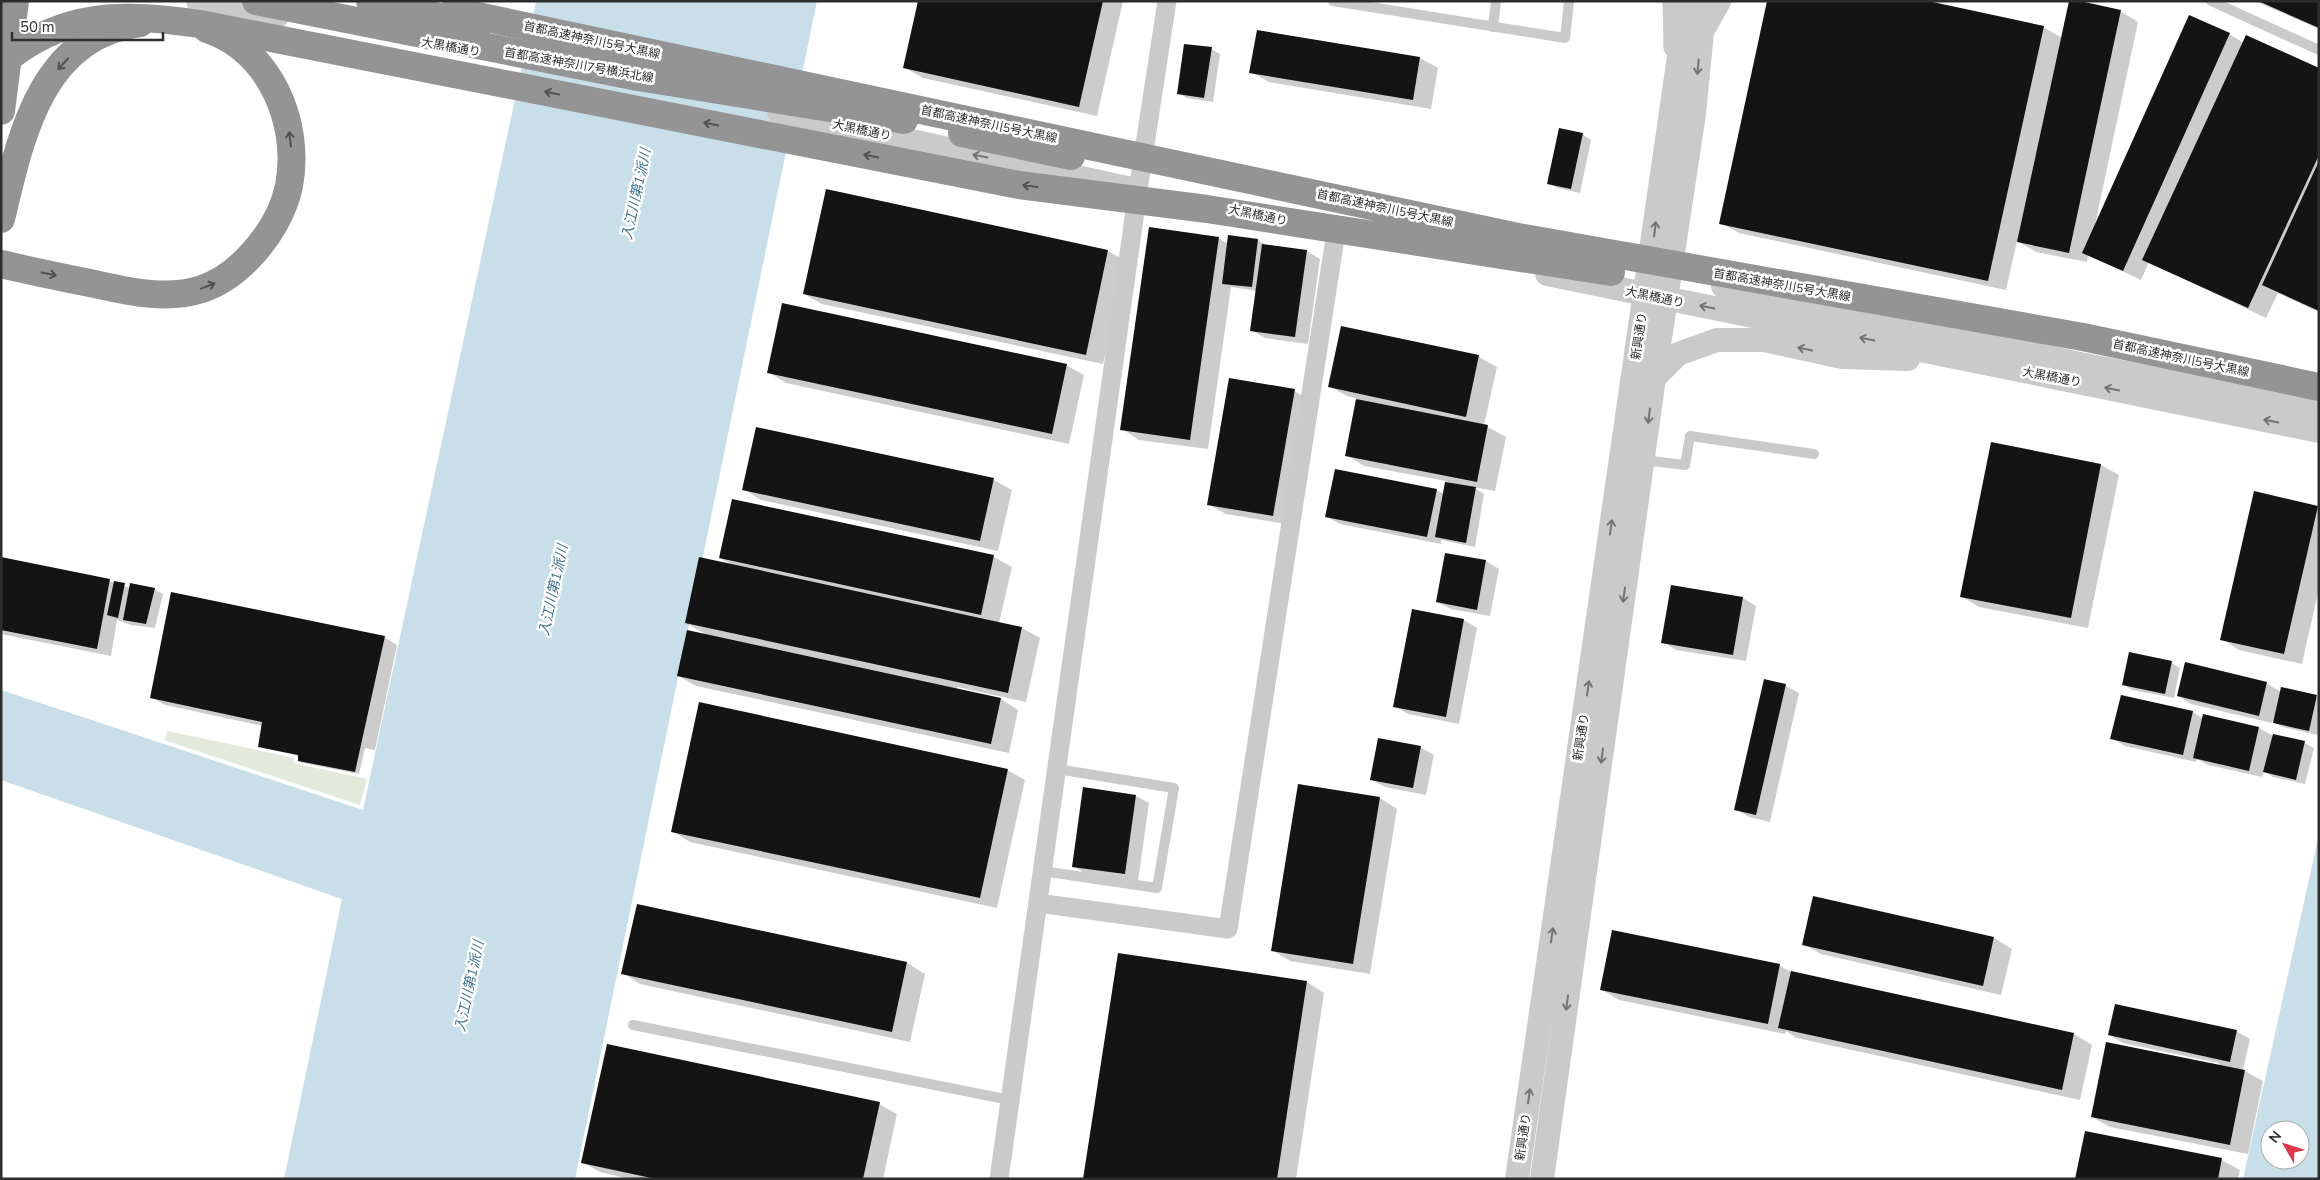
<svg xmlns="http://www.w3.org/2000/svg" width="2320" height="1180" font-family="'Nunito Sans','Noto Sans JP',sans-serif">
	<rect width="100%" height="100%" fill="#fff"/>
	<!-- green -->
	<path fill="#e4eadb" d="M168,731L294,758V763L367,779L360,805L164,740Z"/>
	<!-- water -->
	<path fill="#c8dee9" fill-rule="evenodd" d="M536,1H817L575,1179H284L342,899L1,780V690L363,810Z
		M2319,834V1179H2243ZM2270,1130H2300V1160H2270Z"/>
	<!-- shadow -->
	<path fill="#0003" d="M920,1H1123L1097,116L923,78L905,68Z
		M2255,1H2319V29Z
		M2120,11L2138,22L2095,225L2229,34L2244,43L2319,70V312L2278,293L2266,318L2149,262L2141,280L2088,255L2087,262L2036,252L2017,241L2006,290L1739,233L1721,223L2043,27L2062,38Z
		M1258,31L1420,58L1438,68L1431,109L1269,82L1251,72Z
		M1211,49L1220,54L1213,102L1187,98L1178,93Z
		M1582,134L1591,140L1580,193L1557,188L1549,183Z
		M827,190L1108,251L1126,261L1103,364L822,304L804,294Z
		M1229,237L1258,240L1267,246L1307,251L1320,259L1308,344L1265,338L1251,330L1257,291L1231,287L1208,449L1139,440L1122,429L1218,238L1228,244Z
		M1342,327L1479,357L1497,367L1484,425L1506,437L1495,491L1473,487L1484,494L1475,547L1441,540V544L1340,524L1327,517L1436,490L1444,494L1446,481L1364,466L1347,455L1358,399L1347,396L1329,386Z
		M1066,365L1084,375L1069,444L786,383L768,372Z
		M1294,391L1312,401L1291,525L1226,514L1208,504Z
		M757,429L994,480L1012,490L998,551L761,500L743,489Z
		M1992,444L2101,465L2119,475L2088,628L1979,607L1961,596Z
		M733,500L994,557L1012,567L999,623L1022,628L1040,638L1026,702L957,687V690L1001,699L1018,710L1009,753L696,686L678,676L709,636L686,623L734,566L720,558Z
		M2317,507L2319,588L2302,664L2239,650L2222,639Z
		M1446,554L1486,561L1499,569L1490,616L1451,609L1437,602Z
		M1,558L109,581L130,588L154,589L163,594L155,628L131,625L117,620L111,656L1,634Z
		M1743,598L1756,606L1746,661L1676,650L1663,642Z
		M1413,611L1464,620L1477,628L1459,724L1408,714L1395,706Z
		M384,637L397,645L375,750L365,748L359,774L303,763L299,761V756L264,748L260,746L263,726L165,705L151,697Z
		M2130,654L2172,663L2180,668L2174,698L2132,690L2124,685Z
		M1765,681L1786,686L1799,693L1770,822L1749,817L1735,809Z
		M2266,683L2281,692L2319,698L2318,735L2283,727L2272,721V723L2191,704L2178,696Z
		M2193,712L2204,719L2259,728L2273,736L2305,743L2314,748L2305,784L2273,777L2264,771L2262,777L2208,765L2197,759L2196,762L2125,746L2112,738Z
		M1420,747L1434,755L1426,795L1385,787L1372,780Z
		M1007,770L1025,780L997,908L690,842L672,831Z
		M1136,796L1149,803L1138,881L1086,874L1073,866Z
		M1380,798L1397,809L1370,974L1290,961L1272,950Z
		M1994,938L2012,949L2001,995L1821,954L1803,944Z
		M907,963L925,974L910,1042L640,984L623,973Z
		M1780,966L1791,972L2074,1034L2092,1045L2080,1100L1797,1038L1786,1031L1785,1034L1619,1000L1601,989Z
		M1307,982L1324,993L1296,1179H1084Z
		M2236,1031L2250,1039L2243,1070L2263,1081L2248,1154L2110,1127L2092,1117L2219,1066V1063L2123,1043L2109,1035Z
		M879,1104L897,1114L883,1179H630L600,1172L582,1162Z
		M2086,1132L2222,1160L2240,1170L2238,1179H2077Z"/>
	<!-- building -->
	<path fill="#141414" d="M918,1H1103L1079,107L903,68Z
		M1767,1H1928L2044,26L1988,281L1719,224Z
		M2069,1H2080L2121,10L2069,253L2017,242Z
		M2258,1H2319V28Z
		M2189,15L2230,33L2123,271L2082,253Z
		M1257,30L1420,57L1413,100L1249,73Z
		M2246,35L2319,68V155L2248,308L2142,260Z
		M1184,44L1212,47L1204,98L1177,94Z
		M1559,128L1583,133L1571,189L1547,184Z
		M2319,161V311L2262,285Z
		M826,189L1108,250L1086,355L803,294Z
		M1149,227L1219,237L1190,440L1120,430Z
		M1228,235L1258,239L1252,287L1222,284Z
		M1262,244L1307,250L1295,337L1250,331Z
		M782,303L1067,364L1052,434L767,373Z
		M1341,326L1479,355L1466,417L1328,387Z
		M1229,378L1295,389L1273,516L1207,505Z
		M1356,399L1488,425L1477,482L1345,456Z
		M756,427L994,478L980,541L742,490Z
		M1991,442L2101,464L2071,618L1960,597Z
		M1335,469L1437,489L1427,537L1325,517Z
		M1445,482L1476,487L1466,543L1435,537Z
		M2254,491L2318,506L2284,654L2220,640Z
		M732,499L994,555L981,615L719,558Z
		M1445,553L1486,560L1477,610L1436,602Z
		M1,557L110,579L97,649L1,630Z
		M699,557L1022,627L1008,693L685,623Z
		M114,581L125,583L118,618L107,615Z
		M130,583L155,588L146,624L123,620Z
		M1671,585L1743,597L1733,655L1661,643Z
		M171,592L385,636L355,772L298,761V755L258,747L262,722L150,698Z
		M1412,609L1464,619L1446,717L1393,707Z
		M687,630L1001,698L991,744L677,676Z
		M2129,652L2172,661L2165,694L2122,685Z
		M2185,662L2267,682L2259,716L2177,696Z
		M1764,679L1786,684L1756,815L1734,810Z
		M2281,687L2317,695L2309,731L2273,723Z
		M2121,695L2193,711L2183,755L2110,739Z
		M699,702L1008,769L980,898L671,832Z
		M2203,714L2259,727L2249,771L2193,758Z
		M2273,734L2305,741L2296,780L2263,772Z
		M1378,738L1421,746L1413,788L1370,780Z
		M1298,784L1380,797L1353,964L1271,951Z
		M1083,787L1136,795L1125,874L1072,867Z
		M1813,896L1994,937L1983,986L1802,945Z
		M637,904L907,962L892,1032L621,974Z
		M1612,930L1780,964L1768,1024L1600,990Z
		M1118,953L1307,981L1277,1179H1083Z
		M1791,971L2074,1033L2062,1090L1778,1028Z
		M2115,1004L2237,1030L2230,1062L2108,1035Z
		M2106,1042L2245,1070L2230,1145L2091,1117Z
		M607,1044L880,1102L863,1179H656L581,1163Z
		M2085,1131L2222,1158L2218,1179H2075Z"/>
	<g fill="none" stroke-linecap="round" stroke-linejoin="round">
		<!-- service -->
		<path stroke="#cacaca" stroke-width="10" d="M1333,1L1565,38L1569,1
			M2211,1L2319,50
			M1493,27L1496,1
			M1643,460L1685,465L1690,436L1814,454
			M1042,871L1157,888L1174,788L1057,769
			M633,1025L1010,1100"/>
		<!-- minor -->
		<path stroke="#cacaca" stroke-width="19" d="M1672,1L1673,48
			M1703,35L1722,1
			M1038,903L1228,929L1336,232
			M999,1179L1138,190L1167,1"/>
		<!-- tertiary -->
		<path stroke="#cacaca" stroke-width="24" d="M198,1L277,16
			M779,112L1127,188
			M1547,274L2319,431
			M1723,286L2080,364L2319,410
			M1654,378L1678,354L1717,340H1764L1842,357L1908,359
			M1517,1179L1687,1
			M1542,1179L1654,378L1694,114L1705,1"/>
		<!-- motorway -->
		<path stroke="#949494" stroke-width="28" d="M256,1L638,77L904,120
			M370,1L478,26
			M962,133L1071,156
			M1,219C20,140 40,35 140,23
			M1,264C31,271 60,277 90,283C127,291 165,301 202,289C223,282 240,268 254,252C270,234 284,210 289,186C301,123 270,50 207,29"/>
		<!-- motorway-bridge -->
		<path stroke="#949494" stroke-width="28" d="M454,11L1518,237L2083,337L2319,387
			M1,64C61,11 124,13 200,24L1019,185L1207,209L1611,272
			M1,111L15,1"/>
	</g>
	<!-- one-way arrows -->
	<defs><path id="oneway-shaft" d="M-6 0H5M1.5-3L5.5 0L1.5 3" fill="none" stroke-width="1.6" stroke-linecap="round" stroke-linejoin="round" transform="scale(1.25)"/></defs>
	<g stroke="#515151">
		<use href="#oneway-shaft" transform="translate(63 64) rotate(133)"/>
		<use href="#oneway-shaft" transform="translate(552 93) rotate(-169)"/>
		<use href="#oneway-shaft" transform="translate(711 124) rotate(-169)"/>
		<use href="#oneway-shaft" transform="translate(290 139) rotate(-97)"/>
		<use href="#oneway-shaft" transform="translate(871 156) rotate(-169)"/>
		<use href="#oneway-shaft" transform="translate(1030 186) rotate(-172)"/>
		<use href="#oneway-shaft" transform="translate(49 274) rotate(12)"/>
		<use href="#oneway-shaft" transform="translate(208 286) rotate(-21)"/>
	</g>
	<g stroke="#747474">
		<use href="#oneway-shaft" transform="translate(1698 67) rotate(95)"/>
		<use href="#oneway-shaft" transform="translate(980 156) rotate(-168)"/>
		<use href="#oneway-shaft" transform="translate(1655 229) rotate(-83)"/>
		<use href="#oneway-shaft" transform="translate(1707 307) rotate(-169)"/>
		<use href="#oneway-shaft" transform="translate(1867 339) rotate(-169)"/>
		<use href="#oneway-shaft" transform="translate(1805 349) rotate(-168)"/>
		<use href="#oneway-shaft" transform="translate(2112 389) rotate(-169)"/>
		<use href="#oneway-shaft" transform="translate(1649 416) rotate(97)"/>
		<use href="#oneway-shaft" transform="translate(2271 421) rotate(-169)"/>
		<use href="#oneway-shaft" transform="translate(1611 527) rotate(-82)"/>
		<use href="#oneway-shaft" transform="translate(1624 595) rotate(98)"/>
		<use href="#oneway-shaft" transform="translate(1588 688) rotate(-82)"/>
		<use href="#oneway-shaft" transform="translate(1602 756) rotate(98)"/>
		<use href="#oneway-shaft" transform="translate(1552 935) rotate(-82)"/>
		<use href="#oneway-shaft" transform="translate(1567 1003) rotate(98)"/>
		<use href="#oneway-shaft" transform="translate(1529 1096) rotate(-82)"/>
	</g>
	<g text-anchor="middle" stroke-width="5" stroke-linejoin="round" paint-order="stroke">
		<!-- street labels -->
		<g font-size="12" fill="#2d2d2d" stroke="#fff">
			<text transform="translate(592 40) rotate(12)" y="4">首都高速神奈川5号大黒線</text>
			<text transform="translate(451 47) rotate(10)" y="4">大黒橋通り</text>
			<text transform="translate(579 65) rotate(10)" y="4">首都高速神奈川7号横浜北線</text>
			<text transform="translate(989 124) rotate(12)" y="4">首都高速神奈川5号大黒線</text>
			<text transform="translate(862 130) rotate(12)" y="4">大黒橋通り</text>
			<text transform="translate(1385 208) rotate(12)" y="4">首都高速神奈川5号大黒線</text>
			<text transform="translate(1258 215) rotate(12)" y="4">大黒橋通り</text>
			<text transform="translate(1782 285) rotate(10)" y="4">首都高速神奈川5号大黒線</text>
			<text transform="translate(1655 297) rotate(12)" y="4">大黒橋通り</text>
			<text transform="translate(1639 336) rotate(-82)" y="4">新興通り</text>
			<text transform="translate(2181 358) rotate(12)" y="4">首都高速神奈川5号大黒線</text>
			<text transform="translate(2052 377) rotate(11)" y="4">大黒橋通り</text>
			<text transform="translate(1581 737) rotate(-82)" y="4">新興通り</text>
			<text transform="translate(1523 1137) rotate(-82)" y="4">新興通り</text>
		</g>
		<!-- water labels -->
		<g font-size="14" font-style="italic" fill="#40718b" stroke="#fff">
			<text transform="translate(636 194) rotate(-78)" y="5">入江川第1派川</text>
			<text transform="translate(553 590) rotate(-78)" y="5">入江川第1派川</text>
			<text transform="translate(469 986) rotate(-78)" y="5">入江川第1派川</text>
		</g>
	</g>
	<!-- border -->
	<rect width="2320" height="1180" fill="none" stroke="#2d2d2d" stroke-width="5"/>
	<!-- north arrow -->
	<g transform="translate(2285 1145) rotate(309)"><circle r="24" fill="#ffffff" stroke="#ababab"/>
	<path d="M0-4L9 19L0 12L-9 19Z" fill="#dc374b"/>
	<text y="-8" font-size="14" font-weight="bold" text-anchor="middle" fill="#2d2d2d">N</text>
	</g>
	<!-- scale -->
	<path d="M12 32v8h151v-8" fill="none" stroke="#2d2d2d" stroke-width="2.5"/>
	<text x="20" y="32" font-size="15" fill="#2d2d2d" stroke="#ffffff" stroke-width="4" paint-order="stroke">50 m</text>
</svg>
